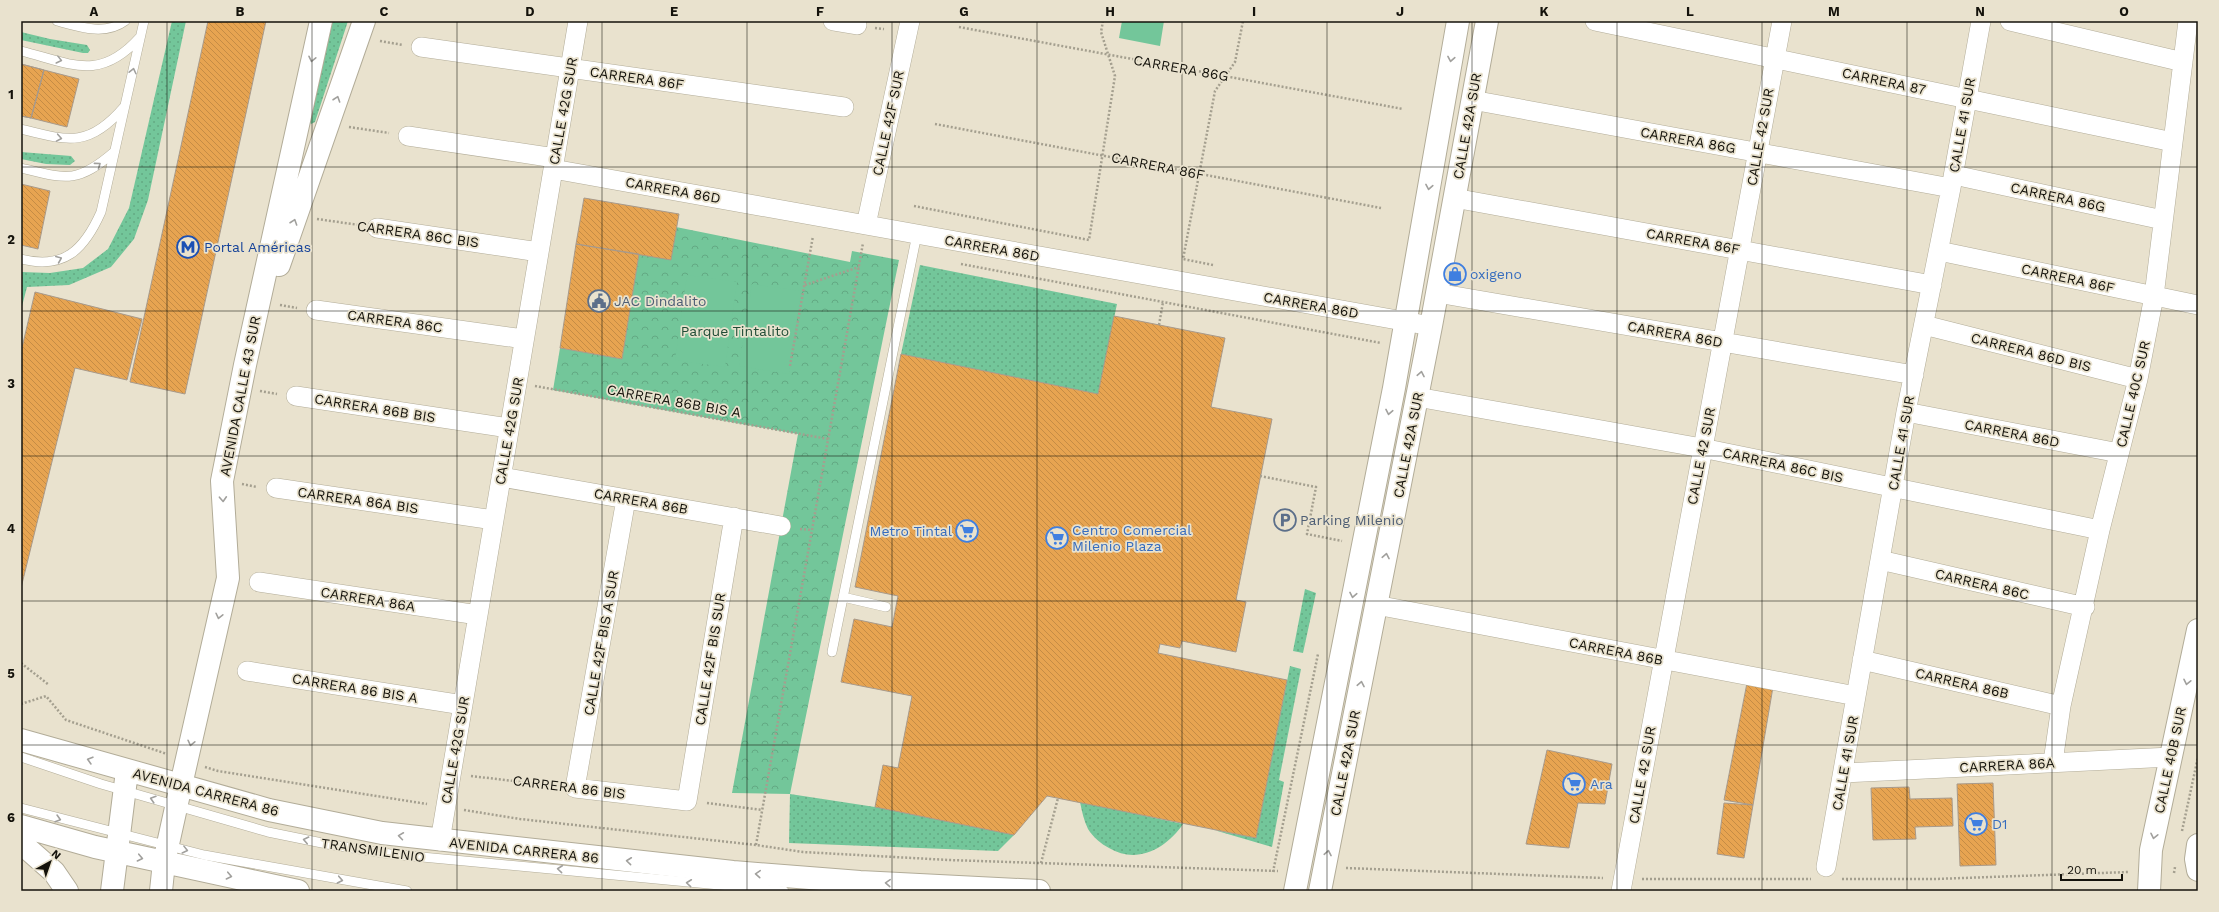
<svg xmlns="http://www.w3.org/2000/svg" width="2219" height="912" font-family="'Work Sans',sans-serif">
	<defs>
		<pattern id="grass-dots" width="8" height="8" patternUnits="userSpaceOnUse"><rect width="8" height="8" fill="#73c69a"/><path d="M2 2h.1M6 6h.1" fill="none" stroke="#63a983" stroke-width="1.8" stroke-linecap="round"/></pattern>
		<pattern id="park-crowns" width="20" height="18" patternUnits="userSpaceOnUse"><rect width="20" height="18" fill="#73c69a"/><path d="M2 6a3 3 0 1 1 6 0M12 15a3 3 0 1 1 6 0" fill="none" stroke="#63a983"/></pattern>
		<pattern id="building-back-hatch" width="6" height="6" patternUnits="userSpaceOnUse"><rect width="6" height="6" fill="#e7a451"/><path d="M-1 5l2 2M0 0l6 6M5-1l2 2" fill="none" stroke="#c58c45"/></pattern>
	</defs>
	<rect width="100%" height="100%" fill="#e9e2ce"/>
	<!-- grass -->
	<path fill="url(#grass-dots)" d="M172,21H186L148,200L134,239L111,267L69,285L27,287L21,310V272L50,273L83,268L108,249L129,208Z
		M332,21H348L315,122L311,124L309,121Z
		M21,32L50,39L87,45L90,50L88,53H83L21,40Z
		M21,152L71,156L75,161L70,165L46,164L21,159Z
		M920,265L1117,304L1098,394L901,354Z
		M1305,589L1316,593L1303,653L1293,651Z
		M1290,666L1301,669L1279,780L1284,782L1272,847L1214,830L1256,838Z
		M790,794L875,807L1014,835L998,851L789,843Z
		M1080,802L1183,824C1167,848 1137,865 1109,848C1101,844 1093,837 1088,829C1084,821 1082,812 1080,802Z"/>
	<!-- park -->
	<path fill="url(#park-crowns)" d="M676,227L850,262L852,251L899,260L790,794L732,793L798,434L553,390L560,348L622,359L639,254Z"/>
	<!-- garden -->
	<path fill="#73c69a" d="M1122,21H1164L1160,46L1119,38Z
		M687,275L737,282L725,367L675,360Z
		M752,284L801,291L789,374L739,366Z"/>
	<!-- building -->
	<path fill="url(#building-back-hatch)" stroke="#a89a8b" d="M208,21H266L185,394L130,382Z
		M21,64L44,70L31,118L21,116Z
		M21,64L44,70L31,118L21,116Z
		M44,70L79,79L67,127L31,118Z
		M21,184L50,191L38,249L21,245Z
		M584,198L679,214L671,260L576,244Z
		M576,244L639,254L622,359L560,348Z
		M35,292L142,319L127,380L75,368L21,588V352Z
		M1114,316L1225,338L1211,407L1272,419L1236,600L1246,602L1236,652L1182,641L1180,648L1160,644L1158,653L1287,680L1256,838L1047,796L1014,835L875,807L883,765L898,768L912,696L841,682L854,619L892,627L898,596L855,587L901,354L1098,394Z
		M1747,683L1773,687L1753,805L1724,800Z
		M1547,750L1612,764L1605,804L1578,803L1569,848L1526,844Z
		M1993,783L1996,865L1960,866L1957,784Z
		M1909,787L1910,799L1952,798L1953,826L1915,827L1916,839L1873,840L1871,788Z
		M1724,803L1753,805L1744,858L1717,854Z"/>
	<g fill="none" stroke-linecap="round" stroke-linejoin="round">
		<!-- lane casing -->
		<g stroke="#b2ac98" stroke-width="10">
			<path id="lane" d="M57,21C79,27 105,36 125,21
				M21,51C72,64 100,82 140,37
				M21,129C68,141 89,148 124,107
				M21,168C66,179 77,184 114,152
				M21,259C64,270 84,250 101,212L144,21
				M843,597L886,607
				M832,652L917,234
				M21,757L101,784L268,832L327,844L390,854L784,891
				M21,808L204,855L407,891"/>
		</g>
		<!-- street casing -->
		<g stroke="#b2ac98" stroke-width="20">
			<path id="street" d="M833,21L857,25
				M1595,21L2173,142
				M2010,21L2183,62
				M421,47L844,107
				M1472,100L1951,188
				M408,136L555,158
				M553,169L1431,326
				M1954,175L2163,220
				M1454,198L1932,285
				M866,225L910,21
				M377,228L539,252
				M1939,251L2198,305
				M1437,293L1914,375
				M316,310L524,339
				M1924,325L2138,379
				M296,396L509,428
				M1417,397L1702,448L2100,530
				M1906,412L2119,453
				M501,477L781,526
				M276,488L494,520
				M626,499L575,788L687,801L734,517
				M1880,560L2085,607
				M259,582L478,615
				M1376,605L1856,696
				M1862,660L2061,706
				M247,671L463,705
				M2053,762L2061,706L2100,530L2138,379L2154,296L2188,21
				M1843,773L2171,757
				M440,841L578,21
				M1826,867L1906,412L1951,188L1981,21
				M1621,891L1782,21"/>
		</g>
		<!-- secondary casing -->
		<g stroke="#b2ac98" stroke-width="24">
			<path id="secondary" d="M279,265L364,21
				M181,785L228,578L222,481L245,365L321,21
				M2198,845L2196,859L2198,870
				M1295,891L1394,388L1458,21
				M1320,891L1431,326L1487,21
				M2149,891L2151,850L2198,630"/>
		</g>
		<!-- primary casing -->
		<g stroke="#b2ac98" stroke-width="24">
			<path id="primary" d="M21,740L269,810L382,833L733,872L860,882L1039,891
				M21,826L95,847L298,891
				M21,843L54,872L67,891
				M112,891L127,771
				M161,891L164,862L181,785"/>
		</g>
		<!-- path -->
		<path stroke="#a49f8f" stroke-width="2.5" stroke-dasharray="2 2" stroke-linecap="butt" d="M959,27L1403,109
			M875,28L884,29
			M380,41L403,45
			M935,124L1381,208
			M349,127L389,133
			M914,206L1089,240L1115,76L1101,32L1103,21
			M317,219L359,225
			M961,264L1381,343
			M1213,265L1183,259L1215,91L1235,62L1243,21
			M805,285L859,267
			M280,305L297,308
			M1159,325L1163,302
			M790,366L813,236
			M535,386L828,439
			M260,391L277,394
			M1260,476L1316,487L1307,534L1342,541
			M242,484L257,487
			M800,529L812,530
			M21,663L49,685
			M21,704L46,696L66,720L167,754
			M205,767L218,771L427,804
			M471,776L557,786
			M707,803L762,810
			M464,810L520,819L756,845L803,852L949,860L1278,871
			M2182,831L2198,757
			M756,845L863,243
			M1041,863L1058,798
			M1346,868L1603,878
			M1273,872L1318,654
			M2174,873L2175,867
			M1642,879H1811
			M1842,879H1935L2129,872"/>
		<!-- lane -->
		<use href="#lane" stroke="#fff" stroke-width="9"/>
		<!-- street -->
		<use href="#street" stroke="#fff" stroke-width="19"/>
		<!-- secondary -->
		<use href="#secondary" stroke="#fff" stroke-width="22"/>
		<!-- primary -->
		<use href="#primary" stroke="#fff" stroke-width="22"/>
	</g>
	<!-- one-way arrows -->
	<defs><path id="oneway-chevron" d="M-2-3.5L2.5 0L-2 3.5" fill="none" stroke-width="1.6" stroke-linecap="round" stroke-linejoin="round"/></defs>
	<g stroke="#a1a09d">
		<use href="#oneway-chevron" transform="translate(312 59) rotate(102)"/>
		<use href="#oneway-chevron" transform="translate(1451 59) rotate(100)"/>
		<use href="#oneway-chevron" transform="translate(59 60) rotate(14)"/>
		<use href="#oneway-chevron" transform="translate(133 71) rotate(-77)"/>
		<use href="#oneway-chevron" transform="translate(337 99) rotate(-71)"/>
		<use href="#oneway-chevron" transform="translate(59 138) rotate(10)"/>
		<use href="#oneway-chevron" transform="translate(98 165) rotate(-36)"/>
		<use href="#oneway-chevron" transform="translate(1429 187) rotate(100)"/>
		<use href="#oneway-chevron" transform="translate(294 222) rotate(-71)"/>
		<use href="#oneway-chevron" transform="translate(59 259) rotate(-23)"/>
		<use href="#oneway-chevron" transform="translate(1421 374) rotate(-79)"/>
		<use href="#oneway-chevron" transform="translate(1389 412) rotate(101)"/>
		<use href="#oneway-chevron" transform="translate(223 499) rotate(87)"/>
		<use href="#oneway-chevron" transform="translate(1386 556) rotate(-79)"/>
		<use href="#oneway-chevron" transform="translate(1353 595) rotate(101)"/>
		<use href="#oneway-chevron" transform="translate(219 616) rotate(103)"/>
		<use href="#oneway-chevron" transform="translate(2187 682) rotate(102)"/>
		<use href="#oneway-chevron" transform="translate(1361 684) rotate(-79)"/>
		<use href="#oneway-chevron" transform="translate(191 743) rotate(103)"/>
		<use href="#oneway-chevron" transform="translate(90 760) rotate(-164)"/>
		<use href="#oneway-chevron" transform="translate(153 799) rotate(-163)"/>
		<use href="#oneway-chevron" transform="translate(58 819) rotate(16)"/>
		<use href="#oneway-chevron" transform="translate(401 836) rotate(-172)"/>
		<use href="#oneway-chevron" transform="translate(2154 836) rotate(102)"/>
		<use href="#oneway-chevron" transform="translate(306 840) rotate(-168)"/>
		<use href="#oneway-chevron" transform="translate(185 850) rotate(14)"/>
		<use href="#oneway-chevron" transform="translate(1328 853) rotate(-79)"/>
		<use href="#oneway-chevron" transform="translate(140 858) rotate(12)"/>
		<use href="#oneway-chevron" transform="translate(629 861) rotate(-174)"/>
		<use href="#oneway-chevron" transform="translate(560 869) rotate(-174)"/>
		<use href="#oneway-chevron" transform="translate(758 874) rotate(-176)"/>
		<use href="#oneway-chevron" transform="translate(229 876) rotate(12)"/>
		<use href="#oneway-chevron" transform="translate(340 880) rotate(11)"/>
		<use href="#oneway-chevron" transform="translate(689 883) rotate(-174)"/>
		<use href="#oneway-chevron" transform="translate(888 883) rotate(-177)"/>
	</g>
	<!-- grid -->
	<path fill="none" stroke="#14120b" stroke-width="1" stroke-opacity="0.55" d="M167,21V891M312,21V891M457,21V891M602,21V891M747,21V891M892,21V891M1037,21V891M1182,21V891M1327,21V891M1472,21V891M1617,21V891M1762,21V891M1907,21V891M2052,21V891M21,167H2198M21,311H2198M21,456H2198M21,601H2198M21,745H2198"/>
	<!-- icons -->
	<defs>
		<g id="metro-ring" transform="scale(1.15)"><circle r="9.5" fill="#e9e2ce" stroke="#1a4fb4" stroke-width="1.5"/><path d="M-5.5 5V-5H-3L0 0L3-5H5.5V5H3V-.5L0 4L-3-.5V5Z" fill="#1a4fb4"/></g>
		<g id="shop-ring" transform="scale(1.15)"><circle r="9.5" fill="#e9e2ce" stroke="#3f7fe0" stroke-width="1.5"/><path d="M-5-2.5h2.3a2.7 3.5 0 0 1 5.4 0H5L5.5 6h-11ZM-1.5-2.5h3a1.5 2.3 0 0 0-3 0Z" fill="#3f7fe0"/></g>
		<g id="civic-ring" transform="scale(1.15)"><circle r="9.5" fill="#e9e2ce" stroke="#5c6f8a" stroke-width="1.5"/><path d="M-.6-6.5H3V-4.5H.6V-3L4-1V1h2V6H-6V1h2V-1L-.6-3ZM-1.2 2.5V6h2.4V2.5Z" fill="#5c6f8a"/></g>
		<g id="parking-ring" transform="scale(1.15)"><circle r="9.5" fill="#e9e2ce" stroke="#5c6f8a" stroke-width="1.5"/><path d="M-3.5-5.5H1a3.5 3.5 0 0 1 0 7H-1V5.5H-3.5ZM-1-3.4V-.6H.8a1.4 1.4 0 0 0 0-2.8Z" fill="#5c6f8a"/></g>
		<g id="supermarket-ring" transform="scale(1.15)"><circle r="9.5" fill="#e9e2ce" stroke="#3f7fe0" stroke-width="1.5"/><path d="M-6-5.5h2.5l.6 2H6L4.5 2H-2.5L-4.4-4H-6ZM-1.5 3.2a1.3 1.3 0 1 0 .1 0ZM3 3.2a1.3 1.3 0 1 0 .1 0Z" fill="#3f7fe0"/></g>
	</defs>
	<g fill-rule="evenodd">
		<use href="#metro-ring" x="188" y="247"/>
		<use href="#shop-ring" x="1455" y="274"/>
		<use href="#civic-ring" x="599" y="301"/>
		<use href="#parking-ring" x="1285" y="520"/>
		<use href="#supermarket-ring" x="967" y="531"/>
		<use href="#supermarket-ring" x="1057" y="538"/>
		<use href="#supermarket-ring" x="1574" y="784"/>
		<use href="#supermarket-ring" x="1976" y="824"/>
	</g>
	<g text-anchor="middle" stroke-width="3.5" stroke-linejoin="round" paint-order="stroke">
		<!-- street labels -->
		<g font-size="14" fill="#14120b" stroke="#e9e2ce">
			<text transform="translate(1181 68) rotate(10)" y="5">CARRERA 86G</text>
			<text transform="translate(637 78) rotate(8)" y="5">CARRERA 86F</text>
			<text transform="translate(1884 81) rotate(12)" y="5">CARRERA 87</text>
			<text transform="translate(563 111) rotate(-80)" y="5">CALLE 42G SUR</text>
			<text transform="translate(888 123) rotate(-78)" y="5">CALLE 42F SUR</text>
			<text transform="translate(1962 125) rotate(-80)" y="5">CALLE 41 SUR</text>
			<text transform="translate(1467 126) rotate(-80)" y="5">CALLE 42A SUR</text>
			<text transform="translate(1760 137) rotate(-80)" y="5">CALLE 42 SUR</text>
			<text transform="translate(1688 140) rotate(10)" y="5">CARRERA 86G</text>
			<text transform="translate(1158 166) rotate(11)" y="5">CARRERA 86F</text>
			<text transform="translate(673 190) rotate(10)" y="5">CARRERA 86D</text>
			<text transform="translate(2058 197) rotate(12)" y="5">CARRERA 86G</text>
			<text transform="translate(418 234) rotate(8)" y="5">CARRERA 86C BIS</text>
			<text transform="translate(1693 241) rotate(10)" y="5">CARRERA 86F</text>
			<text transform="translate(992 248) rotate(10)" y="5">CARRERA 86D</text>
			<text transform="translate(2068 278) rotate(12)" y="5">CARRERA 86F</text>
			<text transform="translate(1311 305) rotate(10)" y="5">CARRERA 86D</text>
			<text transform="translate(395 321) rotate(8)" y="5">CARRERA 86C</text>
			<text transform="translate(1675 334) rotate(10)" y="5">CARRERA 86D</text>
			<text transform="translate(2031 352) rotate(14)" y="5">CARRERA 86D BIS</text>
			<text transform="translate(2133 394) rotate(-77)" y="5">CALLE 40C SUR</text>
			<text transform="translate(240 396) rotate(-79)" y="5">AVENIDA CALLE 43 SUR</text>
			<text transform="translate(674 401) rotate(10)" y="5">CARRERA 86B BIS A</text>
			<text transform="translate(375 408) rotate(9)" y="5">CARRERA 86B BIS</text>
			<text transform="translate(509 431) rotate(-80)" y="5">CALLE 42G SUR</text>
			<text transform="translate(2012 433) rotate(11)" y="5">CARRERA 86D</text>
			<text transform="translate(1901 443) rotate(-80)" y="5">CALLE 41 SUR</text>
			<text transform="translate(1408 445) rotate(-79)" y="5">CALLE 42A SUR</text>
			<text transform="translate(1701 456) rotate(-79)" y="5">CALLE 42 SUR</text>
			<text transform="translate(1783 465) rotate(12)" y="5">CARRERA 86C BIS</text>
			<text transform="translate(358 500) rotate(8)" y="5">CARRERA 86A BIS</text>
			<text transform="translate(641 501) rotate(10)" y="5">CARRERA 86B</text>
			<text transform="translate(1982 584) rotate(13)" y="5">CARRERA 86C</text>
			<text transform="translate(368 599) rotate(9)" y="5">CARRERA 86A</text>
			<text transform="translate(601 643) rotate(-80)" y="5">CALLE 42F BIS A SUR</text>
			<text transform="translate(1616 651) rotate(11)" y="5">CARRERA 86B</text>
			<text transform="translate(710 659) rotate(-81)" y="5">CALLE 42F BIS SUR</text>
			<text transform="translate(1962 683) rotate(13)" y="5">CARRERA 86B</text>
			<text transform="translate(355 688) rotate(9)" y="5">CARRERA 86 BIS A</text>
			<text transform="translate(455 750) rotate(-80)" y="5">CALLE 42G SUR</text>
			<text transform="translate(2170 760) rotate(-78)" y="5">CALLE 40B SUR</text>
			<text transform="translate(1345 763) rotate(-79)" y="5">CALLE 42A SUR</text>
			<text transform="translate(1845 763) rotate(-80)" y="5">CALLE 41 SUR</text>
			<text transform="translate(2007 765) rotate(-3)" y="5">CARRERA 86A</text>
			<text transform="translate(1642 775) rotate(-80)" y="5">CALLE 42 SUR</text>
			<text transform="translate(569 787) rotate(7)" y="5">CARRERA 86 BIS</text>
			<text transform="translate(206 792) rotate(15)" y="5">AVENIDA CARRERA 86</text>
			<text transform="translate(373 850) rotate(8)" y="5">TRANSMILENIO</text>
			<text transform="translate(524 850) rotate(6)" y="5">AVENIDA CARRERA 86</text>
		</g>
		<!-- transit labels -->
		<g font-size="14" fill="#164399" stroke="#e9e2ce" text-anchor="start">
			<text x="204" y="252">Portal Américas</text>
		</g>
		<!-- shop labels -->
		<g font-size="14" fill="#366cbe" stroke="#e9e2ce" text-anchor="start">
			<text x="1470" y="279">oxigeno</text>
			<text x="1072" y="535">Centro Comercial<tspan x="1072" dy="16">Milenio Plaza</tspan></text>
			<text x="952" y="536" text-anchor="end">Metro Tintal</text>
			<text x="1590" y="789">Ara</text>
			<text x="1992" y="829">D1</text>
		</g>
		<!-- service labels -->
		<g font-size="14" fill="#4e5e75" stroke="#e9e2ce" text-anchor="start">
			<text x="614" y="306">JAC Dindalito</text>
			<text x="1300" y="525">Parking Milenio</text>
		</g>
		<!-- park labels -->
		<g font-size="14" fill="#204c36" stroke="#e9e2ce">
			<text x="735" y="336">Parque Tintalito</text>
		</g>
	</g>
	<!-- border -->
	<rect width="2219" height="912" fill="none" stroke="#e9e2ce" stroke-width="44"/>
	<!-- north arrow -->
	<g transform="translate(50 862) rotate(40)" stroke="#e9e2ce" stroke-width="3" paint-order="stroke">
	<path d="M0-3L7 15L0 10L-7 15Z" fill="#14120b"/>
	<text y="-6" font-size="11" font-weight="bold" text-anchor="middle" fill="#14120b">N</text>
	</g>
	<!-- scale -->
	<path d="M2061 874v6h61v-6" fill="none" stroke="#14120b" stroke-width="2"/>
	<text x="2067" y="874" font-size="12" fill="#14120b" stroke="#e9e2ce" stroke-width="3" paint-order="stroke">20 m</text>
	<rect x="22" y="22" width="2175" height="868" fill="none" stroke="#14120b" stroke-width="1.5"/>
	<g font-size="13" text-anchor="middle" font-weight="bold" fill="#14120b">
		<text x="94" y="16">A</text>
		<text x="240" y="16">B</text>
		<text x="384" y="16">C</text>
		<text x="530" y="16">D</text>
		<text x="674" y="16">E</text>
		<text x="820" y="16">F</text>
		<text x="964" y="16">G</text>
		<text x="1110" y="16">H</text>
		<text x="1254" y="16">I</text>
		<text x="1400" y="16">J</text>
		<text x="1544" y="16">K</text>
		<text x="1690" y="16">L</text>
		<text x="1834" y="16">M</text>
		<text x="1980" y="16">N</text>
		<text x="2124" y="16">O</text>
		<text x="11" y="99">1</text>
		<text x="11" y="244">2</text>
		<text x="11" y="388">3</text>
		<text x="11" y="533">4</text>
		<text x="11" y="678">5</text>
		<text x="11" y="822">6</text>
	</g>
</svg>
